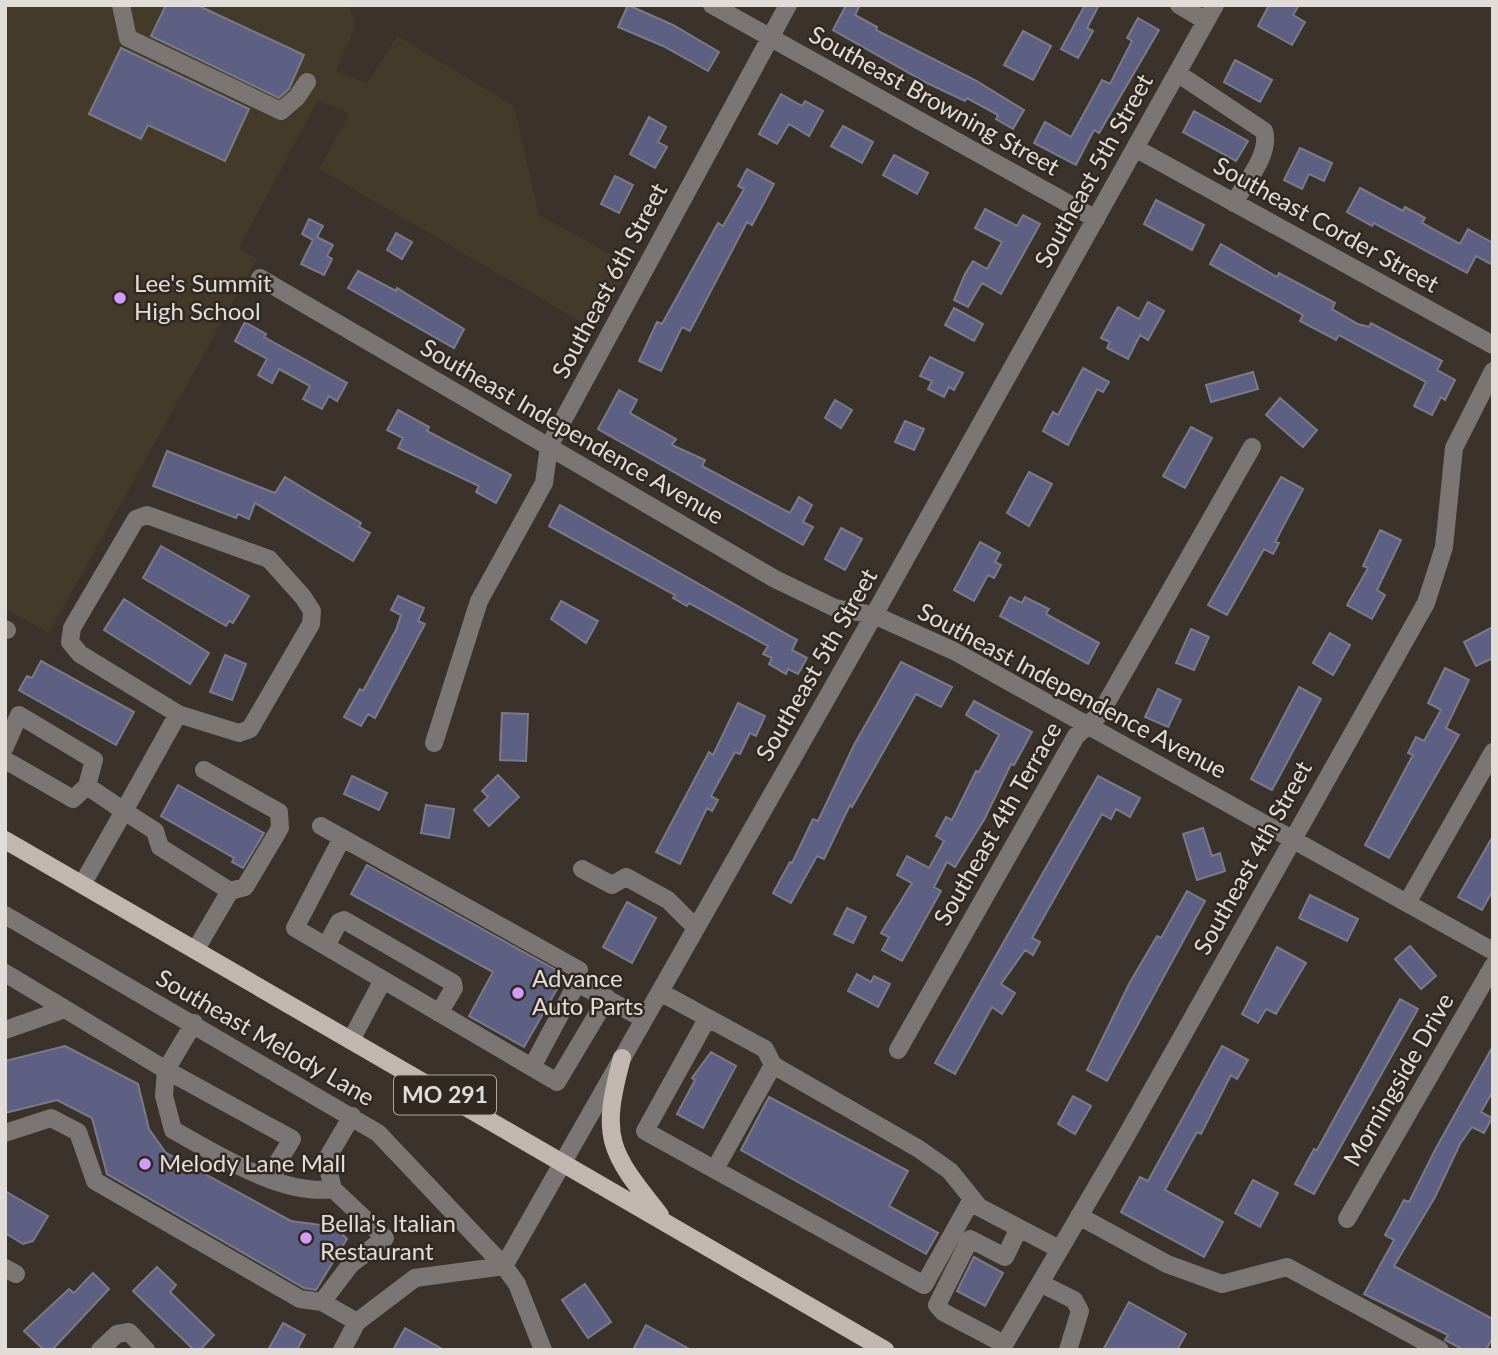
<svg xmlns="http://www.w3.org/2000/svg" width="1498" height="1355" font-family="Lato,sans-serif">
	<rect width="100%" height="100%" fill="#3b322b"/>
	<!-- education -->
	<path fill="#433a29" d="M5,5H348L356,24L336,71L367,83L397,36L514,106L539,215L632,266L595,330L319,169L349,114L318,100L239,248L257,259L49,633L5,609Z"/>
	<!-- building -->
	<path fill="#5d5f83" stroke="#7a7b86" stroke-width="2" d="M166,5H197L304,55L289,89L279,98L151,36Z
		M628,5L673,25L719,52L708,71L663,46L618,27Z
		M846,5H860L855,15L877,27L876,30L975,80L1024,110L1013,129L996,119L998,115L967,98L965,101L927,83L833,30Z
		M1085,5H1099L1087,28L1093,31L1078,58L1061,49Z
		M1269,5H1299L1293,15L1305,22L1292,45L1258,26Z
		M1138,18L1159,30L1099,133L1094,130L1076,165L1034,143L1045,122L1071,137L1102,80L1110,84L1132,41L1127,38Z
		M1023,31L1051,46L1033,80L1004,65Z
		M121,48L249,109L225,161L148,125L141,139L89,114Z
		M1235,60L1272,80L1260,102L1224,82Z
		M781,94L802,106L805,101L823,111L809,136L789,124L777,144L759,134Z
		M1194,111L1248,141L1236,161L1183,132Z
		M649,117L666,127L658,142L667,147L655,168L630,154Z
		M843,126L873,142L862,163L831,146Z
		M1300,148L1332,163L1324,181L1309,174L1302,189L1284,180Z
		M894,155L928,173L917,194L883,175Z
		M747,169L774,184L752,225L747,222L690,331L682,327L661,371L639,361L657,322L662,324L718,223L723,226L744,189L738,186Z
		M615,176L633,185L619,213L601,204Z
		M1360,188L1403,211L1405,207L1425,218L1422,223L1460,244L1468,229L1493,243V265L1476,256L1467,273L1374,223L1372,226L1347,212Z
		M1156,200L1204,225L1192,250L1144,224Z
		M985,209L1017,226L1023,215L1040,224L1001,294L982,283L968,307L954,300L965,274L973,261L987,269L1002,242L975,228Z
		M309,219L323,226L317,237L333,245L327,256L332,259L324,275L301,264L313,240L302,234Z
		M396,233L412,242L402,259L387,250Z
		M1221,244L1277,277L1279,273L1335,303L1332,309L1358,324L1369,327L1371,323L1442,361L1437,370L1455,380L1445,400L1441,397L1432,415L1414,406L1426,382L1339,335L1336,340L1300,321L1303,315L1210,264Z
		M358,271L396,291L397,288L464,329L454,348L348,288Z
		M1148,302L1164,311L1148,340L1140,335L1128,359L1107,348L1110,342L1101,338L1118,307L1139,319Z
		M954,308L983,324L974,341L945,325Z
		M245,322L266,334L264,337L347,383L337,401L329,396L322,409L303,399L310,386L279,369L272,383L258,375L267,359L235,341Z
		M930,357L963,373L954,390L949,387L944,397L928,389L932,381L920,376Z
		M1083,368L1109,382L1103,392L1097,389L1068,445L1043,431L1053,412L1058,415Z
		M1253,372L1258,389L1211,402L1206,385Z
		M619,390L637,400L630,413L676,439L672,445L705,460L702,466L790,513L799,497L812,505L803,522L813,527L803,545L598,429Z
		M1280,398L1317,430L1303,447L1266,415Z
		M835,400L852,410L841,428L825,418Z
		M398,410L429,427L427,431L511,475L496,503L476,492L479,486L398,448L403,438L387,430Z
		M905,421L924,429L914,450L895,442Z
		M1191,427L1212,438L1185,488L1163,476Z
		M167,451L275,493L285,477L361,523L359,527L370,533L353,561L255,503L249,519L238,514L236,518L153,486Z
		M1029,472L1052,484L1029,526L1007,513Z
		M1281,477L1303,489L1275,542L1279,543L1273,554L1264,549L1227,615L1208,605Z
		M560,505L797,640L792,650L807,658L798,674L788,669L786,674L769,664L772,658L763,654L768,646L689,603L687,606L673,598L675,595L549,526Z
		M841,528L862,539L845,570L825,559Z
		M1380,530L1401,540L1377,590L1385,595L1372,619L1347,605L1368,568L1363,566Z
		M980,542L1000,553L995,562L1001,565L994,578L988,575L974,601L954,590Z
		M161,546L249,596L233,623L229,621L226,626L143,578Z
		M398,596L424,608L418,621L425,624L375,718L368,714L361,726L344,717L360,689L363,691L396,630L401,615L391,610Z
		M1010,597L1022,603L1025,597L1049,609L1046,614L1099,643L1088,664L1000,616Z
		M124,599L209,653L190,684L104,630Z
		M561,601L598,621L586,643L551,619Z
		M1493,627V658L1476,666L1464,642Z
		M1191,629L1209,637L1194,670L1176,663Z
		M1330,633L1350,645L1333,675L1313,663Z
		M225,655L246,664L232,700L210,692Z
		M41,661L134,712L116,745L19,690L27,676L32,678Z
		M901,662L952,687L941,707L916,694L852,807L850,805L824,859L817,856L791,903L773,893L790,862L792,863L813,819L818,821L854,745Z
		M1445,668L1469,680L1446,728L1459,735L1389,858L1365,845L1413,755L1408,753L1416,737L1424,741L1441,710L1428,703Z
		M1299,687L1321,699L1272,790L1251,779Z
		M1158,689L1181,700L1168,727L1145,717Z
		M974,701L1032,732L1014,765L1011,764L985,818L955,867L947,862L934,887L941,891L902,961L882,950L889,937L881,933L912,883L897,875L907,856L929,868L944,841L936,836L946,817L952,820L976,771L979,772L999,735L966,715Z
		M738,703L765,716L756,736L750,733L740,754L735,752L711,796L718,800L712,811L707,808L680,864L656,852L709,752L713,755Z
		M502,713L528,714L526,761L500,760Z
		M498,775L519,797L489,826L474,810L488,797L482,791Z
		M352,776L387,793L379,810L344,794Z
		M1098,776L1140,798L1130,817L1116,809L1111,819L1102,814L1032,938L1040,942L1033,955L1025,950L1001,984L1015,993L1002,1014L992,1007L955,1074L935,1063Z
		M178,785L264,833L243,868L232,862L234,858L161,816Z
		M426,805L454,809L449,838L421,833Z
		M1203,828L1212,856L1220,853L1225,871L1197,880L1183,834Z
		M1493,836V890L1482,910L1458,897Z
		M367,865L565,975L524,1047L469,1016L493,972L351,894Z
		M1187,891L1205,901L1107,1081L1087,1070L1129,984L1157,936L1161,938Z
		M1310,895L1358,919L1347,941L1299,918Z
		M627,902L656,918L632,963L603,947Z
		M847,908L866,917L853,943L834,934Z
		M1410,946L1436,976L1421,989L1395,959Z
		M1277,947L1306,963L1276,1014L1266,1009L1258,1023L1242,1014Z
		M857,974L871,982L874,976L890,984L878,1007L848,991Z
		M1400,999L1418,1009L1314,1194L1295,1184L1314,1149L1317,1150Z
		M65,1046L138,1084L149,1129L166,1153L291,1221L335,1227L347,1239L316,1290L304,1288L107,1174L92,1118L57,1100L5,1113V1061Z
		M1222,1046L1248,1060L1237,1079L1231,1075L1201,1134L1197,1132L1165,1190L1223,1222L1204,1257L1121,1212L1140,1177L1148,1181Z
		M1493,1046V1091L1481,1112L1492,1118L1484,1133L1472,1127L1460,1144L1435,1197L1394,1266L1493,1319V1337L1486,1350H1464L1445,1340L1448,1335L1364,1294L1394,1240L1385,1235L1404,1200L1409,1202L1435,1150Z
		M711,1052L736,1066L703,1128L677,1114L695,1080L692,1078Z
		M1073,1096L1091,1106L1075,1134L1058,1124Z
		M769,1097L908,1171L889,1206L938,1233L926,1254L741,1150Z
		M1253,1180L1278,1193L1260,1227L1235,1213Z
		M5,1191L48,1216L33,1241L23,1244L5,1233Z
		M974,1257L1003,1273L985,1306L957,1291Z
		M157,1267L176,1285L170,1292L214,1335L200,1350H194L133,1291Z
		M93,1273L109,1289L52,1350H44L24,1331L69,1289L74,1293Z
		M585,1284L611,1322L588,1338L562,1300Z
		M1129,1302L1186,1334L1177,1350H1103Z
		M283,1323L305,1335L297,1350H268Z
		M646,1325L691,1350H633Z
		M405,1328L444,1350H393Z"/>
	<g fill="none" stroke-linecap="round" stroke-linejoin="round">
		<!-- minor -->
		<path stroke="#7b7673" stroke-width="18" d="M121,5L128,38L281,111L297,97L307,82
			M712,5L1096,219
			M1179,5L1206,21
			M1177,73L1264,131C1271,154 1245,183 1234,203
			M1135,148L1493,345
			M260,278L775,579L835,608L874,615L954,651L1493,951
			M5,629L7,630
			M178,714L80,654L70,642L72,628L136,519L147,515L269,559L303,597L312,611L311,624L250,729L239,733L178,714L124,811L155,831L160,847L230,891
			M434,743L479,601L544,483L549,446L788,5
			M5,747L19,715L94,760L87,786L73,799L5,760
			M321,826L579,970L577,983L644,1019
			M342,838L295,928L557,1082L607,998
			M582,869L612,885L626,877L668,900L696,928
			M83,883L124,811L87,786
			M1407,903L1493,752
			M5,915L378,1133L504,1266L517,1284L543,1350
			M326,946L339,922L344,920L453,983L454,988L439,1013
			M196,949L230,891L245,887L280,828L279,812L204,770
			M5,973L65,1009
			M660,992L765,1049L773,1065L919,1149L950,1171L979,1207L1059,1249
			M707,1019L645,1131L924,1285L972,1199
			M194,1023L166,1070L292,1139L278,1162L273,1179
			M5,1030L65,1009L166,1070L164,1096L173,1130C219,1155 281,1196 333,1189L385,1238L351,1264L322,1302L357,1322
			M351,1040L383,980
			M898,1050L1076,736L1100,714L1252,447
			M532,1067L577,983
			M5,1133L51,1118L78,1132L95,1181L300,1299L322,1302
			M715,1169L773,1065
			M333,1189L326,1160L352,1116
			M1079,1216L1167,1264L1222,1284L1287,1267L1440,1350
			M1347,1219L1493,966
			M504,1266L874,615L1215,5
			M5,1268L16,1274
			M1040,1283L1074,1300L1080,1311L1068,1350
			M1004,1344L943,1312L937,1305L970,1239L1005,1257L1019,1228
			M100,1350L117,1334L129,1332L146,1350
			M342,1350L357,1322L415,1278L504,1266
			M1001,1350L1125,1138L1426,603L1444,547L1454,448L1493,371"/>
		<!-- major -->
		<path stroke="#c1b7b0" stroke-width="18" d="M5,840L885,1350
			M622,1058C600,1139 609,1151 660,1215"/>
	</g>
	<!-- markers -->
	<g fill="#d39cfc" stroke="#302821" stroke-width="2.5">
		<circle cx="120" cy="298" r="7"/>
		<circle cx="518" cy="993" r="7"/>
		<circle cx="145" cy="1164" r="7"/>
		<circle cx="306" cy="1238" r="7"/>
	</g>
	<g text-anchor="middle" stroke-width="5" stroke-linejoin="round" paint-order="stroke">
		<!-- shield labels -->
		<rect fill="#302821" stroke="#ada6a1" stroke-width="2" x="394" y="1075.5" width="102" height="39" rx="5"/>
		<g font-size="23" font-weight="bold" fill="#e2dcd8">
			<text x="445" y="1103">MO 291</text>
		</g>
		<!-- street labels -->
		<g font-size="24" fill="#e2dcd8" stroke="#302821">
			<text transform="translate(934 101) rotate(29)" y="8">Southeast Browning Street</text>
			<text transform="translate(1094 171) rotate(-61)" y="8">Southeast 5th Street</text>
			<text transform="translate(1326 225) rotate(29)" y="8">Southeast Corder Street</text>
			<text transform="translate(610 281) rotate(-62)" y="8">Southeast 6th Street</text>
			<text transform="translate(572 432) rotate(30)" y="8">Southeast Independence Avenue</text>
			<text transform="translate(817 665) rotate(-60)" y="8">Southeast 5th Street</text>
			<text transform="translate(1072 691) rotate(28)" y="8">Southeast Independence Avenue</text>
			<text transform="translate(998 824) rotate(-60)" y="8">Southeast 4th Terrace</text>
			<text transform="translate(1253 858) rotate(-61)" y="8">Southeast 4th Street</text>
			<text transform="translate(265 1038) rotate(30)" y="8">Southeast Melody Lane</text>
			<text transform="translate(1399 1080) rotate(-60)" y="8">Morningside Drive</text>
		</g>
		<!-- poi labels -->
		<g font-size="24" fill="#e2dcd8" stroke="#302821" text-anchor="start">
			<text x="134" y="292">Lee's Summit<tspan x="134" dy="28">High School</tspan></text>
			<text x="532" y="987">Advance<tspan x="532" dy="28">Auto Parts</tspan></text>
			<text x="159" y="1172">Melody Lane Mall</text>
			<text x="320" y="1232">Bella's Italian<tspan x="320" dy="28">Restaurant</tspan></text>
		</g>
	</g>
	<!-- border -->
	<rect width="1498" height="1355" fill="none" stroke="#e2dcd8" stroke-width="14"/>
</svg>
